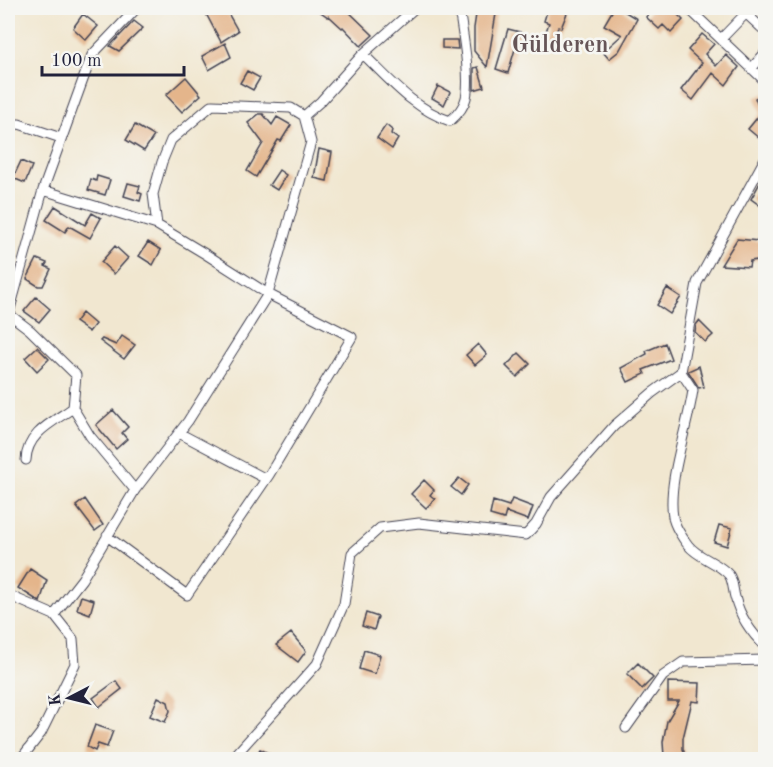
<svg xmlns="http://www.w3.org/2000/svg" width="773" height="767" font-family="'Old Standard TT',serif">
	<rect width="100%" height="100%" fill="#f6f6f2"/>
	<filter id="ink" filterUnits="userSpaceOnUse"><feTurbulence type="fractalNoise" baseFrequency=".0167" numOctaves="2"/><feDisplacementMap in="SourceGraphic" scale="12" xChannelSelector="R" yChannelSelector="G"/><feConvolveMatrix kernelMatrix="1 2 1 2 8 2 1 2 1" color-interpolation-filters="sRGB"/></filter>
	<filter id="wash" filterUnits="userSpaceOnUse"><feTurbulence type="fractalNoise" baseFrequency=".008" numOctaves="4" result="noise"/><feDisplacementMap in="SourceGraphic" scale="24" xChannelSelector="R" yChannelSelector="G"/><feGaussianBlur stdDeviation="1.35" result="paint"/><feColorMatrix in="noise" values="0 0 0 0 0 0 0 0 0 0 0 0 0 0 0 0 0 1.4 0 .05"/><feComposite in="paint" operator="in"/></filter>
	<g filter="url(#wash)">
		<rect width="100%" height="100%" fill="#f1e7d0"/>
		<g id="blocks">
			<!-- building -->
			<path fill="#e4b58b" d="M203,8H225L238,31L221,42Z
				M315,8H345L373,35L361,46L343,27L342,28L329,16L328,17Z
				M477,8H497L487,67L474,51V28Z
				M548,8H567L565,12L567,13L561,28L558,27L553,43L543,40L549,23L544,21Z
				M614,8H619L637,19L619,51L609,59L603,52L622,35L604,25Z
				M653,8H681L677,14L683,20L671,33L663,25L659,29L646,17Z
				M83,14L98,26L86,40L73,28Z
				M134,21L143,28L119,51L110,46Z
				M508,29L520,32L508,73L496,69Z
				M702,34L714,44L705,54L716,66L726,55L739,67L726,85L713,73L693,100L681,90L702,63L688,50Z
				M442,40H457L458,49L442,48Z
				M225,43L231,57L209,70L202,56Z
				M478,67L484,87L474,90V68Z
				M247,71L260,78L253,90L240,83Z
				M186,77L201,95L182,112L166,95Z
				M438,86L450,92L444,105L432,98Z
				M765,93V132L760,139L748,129L761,113L755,98Z
				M259,114H263L272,125L277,117L291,125L281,141L278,140L256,177L247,171L263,143L248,123Z
				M135,125L154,136L144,151L126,140Z
				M386,125L392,130L391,134L398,139L392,149L377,138Z
				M319,149L332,152L327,181L314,178Z
				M21,161L32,166L25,183L13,178Z
				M279,170L286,175L277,190L269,185Z
				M97,176L110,180L105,195L88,190L91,179L96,181Z
				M128,183L140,186L138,192L142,194L140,201L124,196Z
				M760,183L765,187V209L751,199Z
				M55,206L85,225L92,213L101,218L90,238L69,226L65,232L46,220Z
				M737,239L759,241L760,244L765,243V259L750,261L749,267L721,265Z
				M148,242L161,250L153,265L139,256Z
				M115,246L128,258L114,274L101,262Z
				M37,259L47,263L45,266L51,269L43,286H38L27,279Z
				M667,288L681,297L670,314L657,305Z
				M36,297L50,309L39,322L24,311Z
				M82,313L95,324L89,332L75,322Z
				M699,321L713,335L705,342L695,332L696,325Z
				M122,336L135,345L124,359L100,341L102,339L116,345Z
				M665,343L671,359L643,370L645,374L628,382L621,368L647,354L646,351Z
				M478,344L487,355L475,365L466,355Z
				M37,347L49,359L37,371L25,358Z
				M519,353L530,364L517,377L506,366Z
				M699,366L704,387L699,388L688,371Z
				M113,410L128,427L122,433L127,439L116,449L96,425Z
				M459,478L468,485L461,495L451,487Z
				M424,480L434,490L430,495L435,499L426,508L411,494Z
				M85,499L103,525L95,531L76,506Z
				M512,499L533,507L528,520L506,512L504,519L490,515L493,501L509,506Z
				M719,525L732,528L727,546L714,542Z
				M30,569L47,580L40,602L18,588Z
				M81,596L94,600L90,614L77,609Z
				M366,613L378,617L374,630L362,626Z
				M291,633L306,651L298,662L276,645Z
				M364,650L380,655L375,674L359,669Z
				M638,663L653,678L642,689L627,674Z
				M116,681L122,689L99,707L93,698Z
				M668,682L700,683L699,702L692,701L683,738V749L687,759H665L664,756L663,742L667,721L679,701H668Z
				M158,697L168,702L170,711L165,722L150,716Z
				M95,725L113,731L107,747L98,744L95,751L87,747Z
				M260,749L280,759H254Z"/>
		</g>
	</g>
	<g filter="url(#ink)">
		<use href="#blocks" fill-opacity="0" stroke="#414051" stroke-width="1.5"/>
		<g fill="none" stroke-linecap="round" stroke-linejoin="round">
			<!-- minor casing -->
			<g stroke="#414051" stroke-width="11">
				<path id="minor" d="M688,8L766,82
					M740,8L766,32
					M721,39L751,8
					M363,54C390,80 414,109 450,121C457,115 464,107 466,98C471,75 462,31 459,8
					M751,69L766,52
					M8,125L19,124L61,138
					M43,190L157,225L153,194L162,162L171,140L212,105L291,108L304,116L321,101L363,54L415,8
					M9,314L30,330L76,375L73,408L90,436L135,490
					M8,316L43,190L92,55L137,8
					M681,372L693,390C688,427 667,481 673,517C674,525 683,539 688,545C698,558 718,562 729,575C733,580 733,590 735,597C740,617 750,632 766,647
					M179,433L266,479
					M26,460C27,433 53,422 73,408
					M107,536L187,595L269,475L352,337L268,294L207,255L157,225
					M8,595L54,615
					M626,728L663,676L683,662L766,660
					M20,760L41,733L75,664L73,639L54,615L82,579L135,490L188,421L268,294L311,142L304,116
					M231,760L317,664L344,604L352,553L380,528L419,523L526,535L536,524L551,497L614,426L652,393L681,372L697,283L766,157"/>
			</g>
			<!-- minor -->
			<use href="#minor" stroke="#fff" stroke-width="9"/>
		</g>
	</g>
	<g text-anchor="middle" stroke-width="5" stroke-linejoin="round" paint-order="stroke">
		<!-- quarter labels -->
		<g font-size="24" font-weight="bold" fill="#665557" stroke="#f6f6f2">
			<text x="560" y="52">Gülderen</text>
		</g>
	</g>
	<!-- margin -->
	<rect width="773" height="767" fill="none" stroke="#f6f6f2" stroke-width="30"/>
	<!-- north arrow -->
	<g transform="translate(69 698) rotate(263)" stroke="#f6f6f2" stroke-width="4.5" paint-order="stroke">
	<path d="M0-4.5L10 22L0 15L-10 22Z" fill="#22223b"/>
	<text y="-9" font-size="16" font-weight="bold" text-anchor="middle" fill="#22223b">K</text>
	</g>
	<!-- scale -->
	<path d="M42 66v9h142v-9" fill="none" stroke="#22223b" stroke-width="3"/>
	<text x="51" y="66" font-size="18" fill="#22223b" stroke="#f6f6f2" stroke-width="4.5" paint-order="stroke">100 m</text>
</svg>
